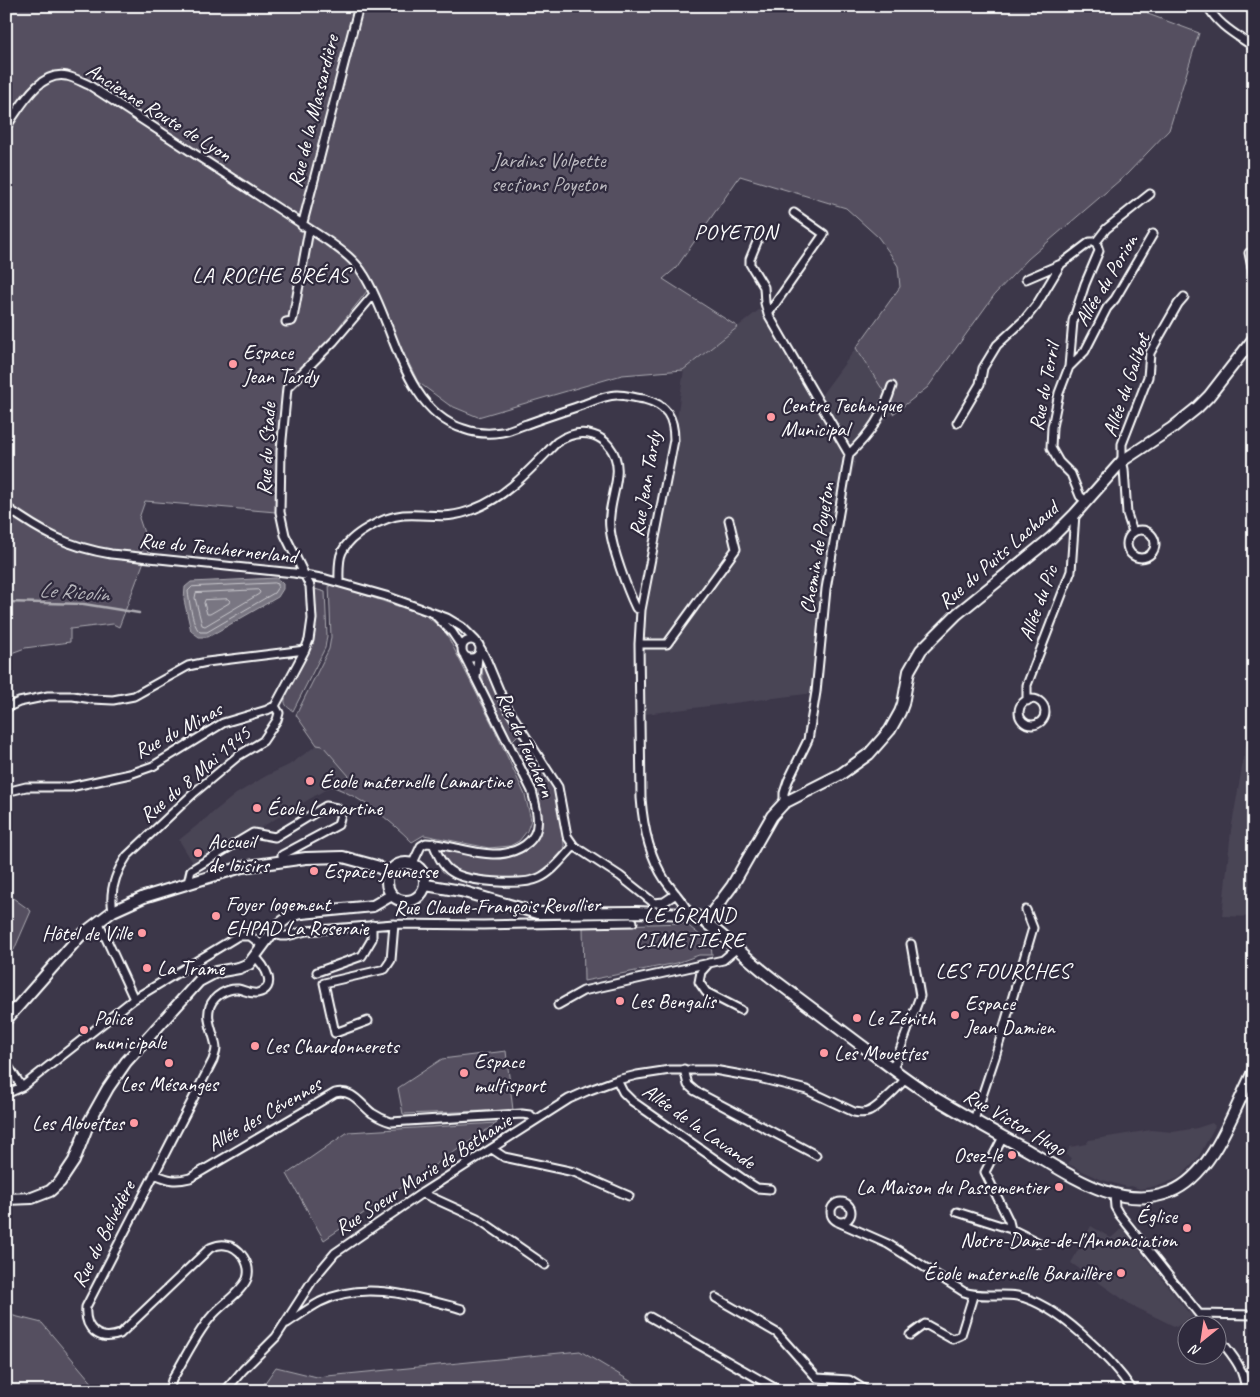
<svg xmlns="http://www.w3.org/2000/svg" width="1260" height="1397" font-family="Caveat,sans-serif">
	<rect width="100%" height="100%" fill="#3c3749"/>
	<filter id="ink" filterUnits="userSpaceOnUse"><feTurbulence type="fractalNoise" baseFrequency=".02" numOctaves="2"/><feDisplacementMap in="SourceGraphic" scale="10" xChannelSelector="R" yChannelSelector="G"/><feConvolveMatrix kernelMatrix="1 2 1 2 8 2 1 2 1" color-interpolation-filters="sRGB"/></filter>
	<g filter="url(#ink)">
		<!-- built -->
		<path fill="#494455" d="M764,306L820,397L856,348L886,395L893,414L880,425L858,453L851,477L814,693L645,714L639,631L674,440L684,369Z
			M1254,699V917L1222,916L1231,830Z
			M317,745H323L349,776L195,866L179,840L236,794L266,776L289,765Z
			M1212,1123L1215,1126L1197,1160L1179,1178L1161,1185L1140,1189L1131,1186L1127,1187L1099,1179L1068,1164L1071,1158L1066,1155L1070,1147L1086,1144L1089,1140L1151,1130L1173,1132L1197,1128Z
			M1091,1226L1111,1238L1124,1226L1126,1233L1187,1311L1194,1316L1176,1327L1131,1305L1071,1263Z"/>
		<!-- green -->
		<path fill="#555060" stroke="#aaa8b0" d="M6,6H1150L1148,14L1199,33L1169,130L1127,174L1028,259L995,294L928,387L893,414L886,395L856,348L900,287L898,266L889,252L878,237L846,208L740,176L676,268L663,279L738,327L683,370L622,375L478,417L449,405L418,382L371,286L326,343L284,385L276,512L145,501L139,518L149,548L119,627L113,624L70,629V642L25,648L6,655Z
			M329,583L427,616L446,633L494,728L525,795L531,820L527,831L519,841L510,846L489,848L424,835L412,842C389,819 362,798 332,786L349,776L323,746L317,745L296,715L329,649L331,637Z
			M315,589L325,592L327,636L325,648L293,711C289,708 284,706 285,699C286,685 303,665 309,651C317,631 316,610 315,589Z
			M482,660L507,716L519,734L512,741L483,682Z
			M522,741L542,765L553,786L559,806L565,852L544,873L521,880L484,879L454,871L441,852L442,850C461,850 479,858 499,858C509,858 523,854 531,847C560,822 524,775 516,748L517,744Z
			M6,893L31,911L14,950L6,958Z
			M685,923L711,944L712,955H699L677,963L584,981L583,926Z
			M506,1051L513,1110L403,1114L398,1088L442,1059Z
			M497,1123L324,1240L287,1174L348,1132Z
			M6,1314L42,1323L99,1391H6Z
			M580,1351L647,1391H259L276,1367L317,1377Z"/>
		<!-- water -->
		<path fill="#797682" stroke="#afadb4" d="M277,578L283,584V589L278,597L208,637H199L191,631L184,600L185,587L191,582Z"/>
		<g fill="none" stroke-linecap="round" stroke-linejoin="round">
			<!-- shore -->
			<path stroke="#c9c8cd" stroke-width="1" d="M275,583L278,584V587L274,593L207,632H200C193,627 189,601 188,591L192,587Z
				M258,590L260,592L259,594L205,626L202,625L195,598L196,593Z
				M228,599L230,601L229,603L210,614H207L204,603L205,600Z"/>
			<!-- stream -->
			<path stroke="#afadb4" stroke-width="2.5" d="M6,602L84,604L139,613"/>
			<!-- street casing -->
			<g stroke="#fff" stroke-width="11">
				<path id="street" d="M1208,6C1217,25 1237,35 1254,47
					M6,127C20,108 39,70 67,76C75,78 82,82 89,85L328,241C342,251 355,260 364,275C394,322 403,411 464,429C475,433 490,434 502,432C510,431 519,426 527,424C546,417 565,411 585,404C595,400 607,395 617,395C626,395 635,398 644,399C667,405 674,417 674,440L641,610L639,644L641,798C643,826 649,856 665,880C672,890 680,898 686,908V914
					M302,226L359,6
					M757,242L750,259V264L764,287L765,303L768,314L849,454L826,589L816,692L808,740L788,781L784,793V803
					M1096,242L1106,229L1150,194
					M1249,253L1254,278
					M1026,279L1061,264L1090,242H1096
					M768,314L824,234L794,213
					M286,322L292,321L293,318L309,230
					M1069,367L1085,351L1107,308L1115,299L1153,234
					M957,423L980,384L983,368L997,345L1025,319L1037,304L1061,264
					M849,454C871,433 883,415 892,386
					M1086,501L1080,496L1071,474L1059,462L1051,448L1052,427L1059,393L1069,367L1073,321L1085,284L1099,251L1096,242
					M6,507C41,532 68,547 111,554L294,573L326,579L386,596L447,618L462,627L476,641
					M1127 544a14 14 0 1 1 28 0a14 14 0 1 1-28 0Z
					M1133,532L1127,514L1124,469L1122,461V444L1148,377L1150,353L1178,304L1184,297
					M339,582C339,572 338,560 342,552C350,534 384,517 403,515C430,513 446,521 474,509C508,496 532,467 557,442C569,434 580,431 593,435C600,437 605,441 609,446C629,471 606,500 610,528C612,549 627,589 636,608L641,610
					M436,616L452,632L462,647
					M462 649a9 9 0 1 1 18 0a9 9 0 1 1-18 0Z
					M639,644H667L736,549L729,520
					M481,649L487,661L505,704L558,787L567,836L574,846
					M476,678L478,656
					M1019 712a13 13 0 1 1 26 0a13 13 0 1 1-26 0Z
					M1027,701V685L1071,571L1075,514
					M6,708L19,702L48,696H73L92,699L113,700L134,696L188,666L207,662L305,650
					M6,792L26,787H70L130,774L153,766L223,723L267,710L275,706L305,650L309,640L312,619L310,586L285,535L280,512L281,450L287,388L334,341L374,294
					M433,843C437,853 442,866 452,872C468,882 522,886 539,878C553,872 564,856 574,846L620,876L654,903L664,902L676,894
					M413,863L421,846L426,843C458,844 495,866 525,845C544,832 537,810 532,791L465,657
					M188,883L191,870L253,833L275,837L326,806L337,808L341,814L338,825L282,855L283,860
					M113,911C109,891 116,872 127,856L195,792L238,756L263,741L277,720L279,713L275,706
					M98,921L134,999
					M273,932L281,936H287L306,931L394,924L483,925L633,922
					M709,963L701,972L699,982L706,992L741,1010
					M317,972L362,956L372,939V925
					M558,1005L583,991L723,960L736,949
					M368,1021L335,1033L324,983L385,969L391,960L394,924
					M6,1063L22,1087
					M684,1069L688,1085L695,1091L816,1155
					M893,1069L920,996L911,944
					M617,1080L623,1092L632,1101L749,1183L757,1188L770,1189
					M6,1094L22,1087L134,999L238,936H250L263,946
					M974,1120L995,1057L1033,928L1026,910
					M1003,1137L985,1172L1009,1221L1011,1229
					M492,1149L504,1157L574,1172L629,1196
					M154,1174C169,1180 174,1182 190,1178L335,1093C353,1089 360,1104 372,1113C378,1117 384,1120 391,1122L522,1114L530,1115L536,1120
					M422,1193L477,1218L545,1265
					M1114,1195L1115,1207L1119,1214L1207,1324
					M831 1212a10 10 0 1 1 20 0a10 10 0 1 1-20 0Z
					M957,1212L1011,1229L1039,1243
					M838,1222L888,1244L964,1292C981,1298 999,1293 1017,1296C1056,1303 1112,1359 1133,1391
					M716,1298L777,1333L817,1378L849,1380L867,1391
					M1199,1314L1254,1315
					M650,1317L780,1391
					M287,1323C298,1316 309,1308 320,1302C365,1279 417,1297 462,1309
					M910,1335L925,1324L952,1339L961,1335L973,1296
					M1218,1337C1233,1357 1243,1365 1246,1391
					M169,1391L172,1380C184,1360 195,1336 210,1318C220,1305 240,1294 247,1279C252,1265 240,1246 225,1245C219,1244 215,1246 210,1248L120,1334C99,1342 84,1329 86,1307L213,1060C214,1056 216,1052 216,1048C215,1035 205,1020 210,1006C214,996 227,988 238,989C244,990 250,994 257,993C279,989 265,965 255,957
					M225,1391L243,1370L276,1337L314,1278L335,1253L422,1193L536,1120L569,1099L587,1091L617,1080L637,1075L670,1070H714L759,1078L807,1090L854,1112C859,1113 865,1114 870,1111C878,1107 900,1086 906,1078"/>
			</g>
			<!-- secondary casing -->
			<g stroke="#fff" stroke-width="14">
				<path id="secondary" d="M387 882a19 19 0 1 1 38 0a19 19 0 1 1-38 0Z
					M426,885L461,891L537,913L636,912L686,914L697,916C724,935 747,959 773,979C802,1001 832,1023 861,1045C885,1063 909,1082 935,1098C965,1116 996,1133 1027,1150C1069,1174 1119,1212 1170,1192C1214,1175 1234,1108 1254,1070
					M705,922L732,886L772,816L784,803L841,774L869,754L890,730L900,712L903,704L909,671L921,650L957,614L1051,538L1075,514L1122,461L1172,428L1197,408L1209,396L1254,338
					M6,1020L80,936L113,911L144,897L242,867L306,858L343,857L376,866L389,873
					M6,1199L32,1198L50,1191L60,1182L74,1161L89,1122L108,1088L126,1062L199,981L216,972L239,968L249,964L277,926L290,916L302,913L373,906L392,895"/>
			</g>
			<!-- street -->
			<use href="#street" stroke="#2f2a3d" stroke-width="7"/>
			<!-- secondary -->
			<use href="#secondary" stroke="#2f2a3d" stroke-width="10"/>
		</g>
	</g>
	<!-- markers -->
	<g fill="#ff9aa2" stroke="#2f2a3d" stroke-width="2">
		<circle cx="233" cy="364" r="5"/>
		<circle cx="771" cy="417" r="5"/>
		<circle cx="310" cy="781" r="5"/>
		<circle cx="257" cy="808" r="5"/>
		<circle cx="198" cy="853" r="5"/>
		<circle cx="314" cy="871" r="5"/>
		<circle cx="216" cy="916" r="5"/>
		<circle cx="142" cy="933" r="5"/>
		<circle cx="147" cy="968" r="5"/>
		<circle cx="620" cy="1001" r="5"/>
		<circle cx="955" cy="1015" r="5"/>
		<circle cx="857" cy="1018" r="5"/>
		<circle cx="84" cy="1030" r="5"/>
		<circle cx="255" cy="1046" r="5"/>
		<circle cx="824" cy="1053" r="5"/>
		<circle cx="169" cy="1063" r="5"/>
		<circle cx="464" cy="1073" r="5"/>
		<circle cx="134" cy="1123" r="5"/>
		<circle cx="1012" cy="1155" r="5"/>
		<circle cx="1059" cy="1187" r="5"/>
		<circle cx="1187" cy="1228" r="5"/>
		<circle cx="1121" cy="1273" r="5"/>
	</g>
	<g text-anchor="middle" stroke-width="4.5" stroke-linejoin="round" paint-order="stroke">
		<!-- street labels -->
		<g font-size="21" fill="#fff" stroke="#2f2a3d">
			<text transform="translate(313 111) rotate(-76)" y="7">Rue de la Massardière</text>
			<text transform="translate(159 112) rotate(32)" y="7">Ancienne Route de Lyon</text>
			<text transform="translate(1106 280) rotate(-59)" y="7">Allée du Porion</text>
			<text transform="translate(1126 385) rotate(-71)" y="7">Allée du Galibot</text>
			<text transform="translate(1044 387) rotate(-79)" y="7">Rue du Terril</text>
			<text transform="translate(266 449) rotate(-87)" y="7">Rue du Stade</text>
			<text transform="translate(645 484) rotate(-80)" y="7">Rue Jean Tardy</text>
			<text transform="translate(218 548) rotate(6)" y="7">Rue du Teuchernerland</text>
			<text transform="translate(817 548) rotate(-81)" y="7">Chemin de Poyeton</text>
			<text transform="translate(998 555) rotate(-41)" y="7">Rue du Puits Lachaud</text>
			<text transform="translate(1038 603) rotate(-70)" y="7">Allée du Pic</text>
			<text transform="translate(178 730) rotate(-28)" y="7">Rue du Minas</text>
			<text transform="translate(526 744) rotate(66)" y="7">Rue de Teuchern</text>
			<text transform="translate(195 774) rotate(-40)" y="7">Rue du 8 Mai 1945</text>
			<text transform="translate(497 906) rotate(-1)" y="7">Rue Claude-François Revollier</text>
			<text transform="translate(264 1114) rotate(-30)" y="7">Allée des Cévennes</text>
			<text transform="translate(1015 1122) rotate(30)" y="7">Rue Victor Hugo</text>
			<text transform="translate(699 1126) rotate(35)" y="7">Allée de la Lavande</text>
			<text transform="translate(423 1174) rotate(-33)" y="7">Rue Soeur Marie de Bethanie</text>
			<text transform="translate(103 1234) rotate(-63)" y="7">Rue du Belvédère</text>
		</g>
		<!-- park labels -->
		<g font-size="21" fill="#bbb9bf" stroke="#2f2a3d">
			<text x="549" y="167">Jardins Volpette<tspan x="549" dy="24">sections Poyeton</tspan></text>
		</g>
		<!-- poi labels -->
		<g font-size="21" fill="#fff" stroke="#2f2a3d" text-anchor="start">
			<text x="243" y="359">Espace<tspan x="243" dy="24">Jean Tardy</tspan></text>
			<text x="781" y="412">Centre Technique<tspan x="781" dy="24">Municipal</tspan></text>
			<text x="320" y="788">École maternelle Lamartine</text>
			<text x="267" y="815">École Lamartine</text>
			<text x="208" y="848">Accueil<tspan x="208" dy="24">de loisirs</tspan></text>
			<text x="324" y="878">Espace Jeunesse</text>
			<text x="226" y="911">Foyer logement<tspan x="226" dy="24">EHPAD La Roseraie</tspan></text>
			<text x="132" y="940" text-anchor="end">Hôtel de Ville</text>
			<text x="157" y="975">La Trame</text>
			<text x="630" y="1008">Les Bengalis</text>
			<text x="965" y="1010">Espace<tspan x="965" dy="24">Jean Damien</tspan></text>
			<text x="94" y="1025">Police<tspan x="94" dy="24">municipale</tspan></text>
			<text x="867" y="1025">Le Zénith</text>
			<text x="265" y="1053">Les Chardonnerets</text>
			<text x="834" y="1060">Les Mouettes</text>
			<text x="474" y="1068">Espace<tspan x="474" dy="24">multisport</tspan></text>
			<text x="169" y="1091" text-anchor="middle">Les Mésanges</text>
			<text x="124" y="1130" text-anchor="end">Les Alouettes</text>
			<text x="1002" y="1162" text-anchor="end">Osez-le</text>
			<text x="1049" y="1194" text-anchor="end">La Maison du Passementier</text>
			<text x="1177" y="1223" text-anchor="end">Église<tspan x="1177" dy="24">Notre-Dame-de-l'Annonciation</tspan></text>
			<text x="1111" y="1280" text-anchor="end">École maternelle Baraillère</text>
		</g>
		<!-- neighbourhood labels -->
		<g font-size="22" letter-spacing="1" fill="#fff" stroke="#2f2a3d">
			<text x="736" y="239">POYETON</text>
			<text x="271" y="282">LA ROCHE BRÉAS</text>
			<text x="690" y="922">LE GRAND<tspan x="690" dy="25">CIMETIÈRE</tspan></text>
			<text x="1003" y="978">LES FOURCHES</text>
		</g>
		<!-- water labels -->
		<g font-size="22" font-style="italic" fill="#b5b4ba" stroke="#2f2a3d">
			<text transform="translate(74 591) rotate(4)" y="8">Le Ricolin</text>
		</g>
	</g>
	<!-- margin -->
	<rect width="1260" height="1397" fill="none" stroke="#2f2a3d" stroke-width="25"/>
	<rect x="12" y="12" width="1235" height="1372" fill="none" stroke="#fff" stroke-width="2" filter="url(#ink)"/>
	<!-- north arrow -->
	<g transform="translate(1202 1340) rotate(210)"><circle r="24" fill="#2f2a3d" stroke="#827f8b"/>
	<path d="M0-4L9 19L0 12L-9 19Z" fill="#ff9aa2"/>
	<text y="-8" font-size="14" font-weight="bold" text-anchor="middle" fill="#ffffff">N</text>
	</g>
</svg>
